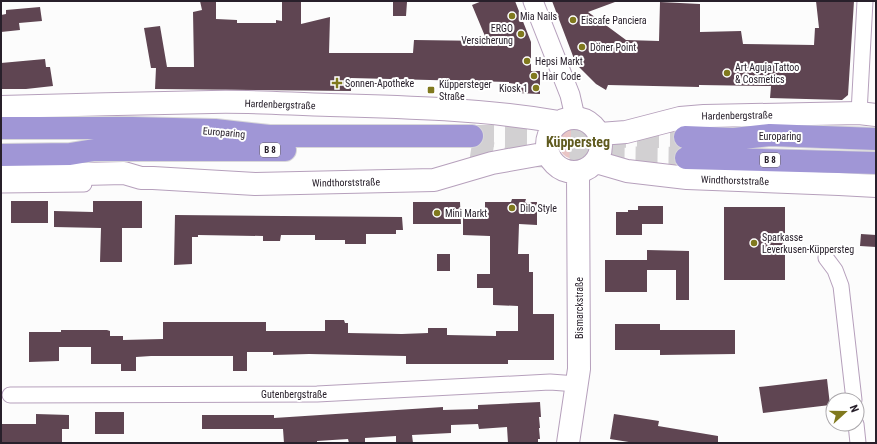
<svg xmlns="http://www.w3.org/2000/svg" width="877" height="444" font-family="'Roboto Condensed',sans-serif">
	<rect width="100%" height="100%" fill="#fcfcfc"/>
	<!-- green -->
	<path fill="#e9c5c6" d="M559 144a15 15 0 1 1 30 0a15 15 0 1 1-30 0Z"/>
	<!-- building -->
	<path fill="#5f4552" d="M200,1H216V19L237,20V23H276V20L282,21V1H301V24L330,17L329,53H413L414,40L487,41L472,5L482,1H515L531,42V71H540V94L516,93V84L509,83V82L351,78V91L155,89L156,68H151L144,28L160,26L167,67H194L193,12L202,10Z
		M552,1H614L615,2L588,12L626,40L659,41L660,2L700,4V32L741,31L743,44L814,45L815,28H819L816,1H854L848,95L842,100L770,98L771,86L699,85V87L608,85L606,90L596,84L576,64Z
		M393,2H407L406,16H393Z
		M40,7L42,21L19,23L20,30L1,32V15L6,14V10Z
		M45,59L46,67H50L53,86L26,89H1V63Z
		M512,199H526L525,202H537V225L519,224L518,254H529V272H533V314H554V360H508V364H406V356L309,354L273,355V352H247V371H233V356H151L136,357V371H121V364H91V347H59V361L29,362V332H61V330H107L110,331V336H123V340L163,339V322H266V331H325V320H344L345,323H348V333L402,334L428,333V328H447V335L496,336V331H518V306L493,305V288H477V274H490V236L463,235V213L485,214V202H511Z
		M11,201H48V223H11Z
		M93,201H142V228H122V262H100L101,228L54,227V211L93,212Z
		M413,202H460L461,224H413Z
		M638,206H663V224H642V235H616V212H628V210H638Z
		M724,207H785V280H724Z
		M175,215L402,217L403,230H396V234H366V244H345V240H315V235H281L280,241H263V236L198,235V237H192V264L174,265Z
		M861,234L876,235V247L860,246Z
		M647,250L689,251V300H676V270H647V267V292H605V260H647Z
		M437,254H450V271H437Z
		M615,324H660V330H735V354L660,355V350H615Z
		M827,379L830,405L763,413L759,387Z
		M540,402L541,417H539L540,428H539L540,439H538V443H508L507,427L479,429L478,424L451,425V433L412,435L413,443H396V436L365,438V443H349L348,439L317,441V443H284L283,429H202V415H274V418L443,407V410L478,409V405Z
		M95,412H124V434H95Z
		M36,414L69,415V429H62V443H1V424H36Z
		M614,414L659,421L658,426L718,436V443H635L610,439Z"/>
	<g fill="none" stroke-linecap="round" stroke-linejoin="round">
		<!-- trunk-tunnel -->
		<path stroke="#d2d0d2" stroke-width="22" stroke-dasharray="22 11" stroke-linecap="butt" d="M472,136L685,137
			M471,150L510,156L686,158"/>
		<!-- minor casing -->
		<g stroke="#b6a0bc" stroke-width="17">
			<path id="minor" d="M859,113L865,1
				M1,185L84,184
				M826,258L835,270L841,286L854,400
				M10,395L317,394L550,382L577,384
				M856,424L858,443"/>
		</g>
		<!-- tertiary casing -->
		<g stroke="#b6a0bc" stroke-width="21">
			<path id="tertiary" d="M533,1L570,95L575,117"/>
		</g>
		<!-- secondary casing -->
		<g stroke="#b6a0bc" stroke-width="24">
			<path id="secondary" d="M1,107C71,105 142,103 212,102C252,101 291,104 330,105C407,107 483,109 559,122
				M547 145a27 27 0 1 1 54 0a27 27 0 1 1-54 0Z
				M600,134L626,132L680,118L704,116L859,113L876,115
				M596,162L627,171L687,178L839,184L876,186
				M1,170L83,174L124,173L141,178H153L255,184L434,180L492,163L548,153
				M568,443L579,369L578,173"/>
		</g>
		<!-- trunk casing -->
		<g stroke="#d8d7d9" stroke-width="24">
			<path id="trunk" d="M1,128H132L215,130L269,136H472
				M685,137L734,139L770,135L876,139
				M1,155L70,154L94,150H285
				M686,158L876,163"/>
		</g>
		<!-- minor -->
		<use href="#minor" stroke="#fff" stroke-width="15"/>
		<!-- tertiary -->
		<use href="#tertiary" stroke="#fff" stroke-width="19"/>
		<!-- secondary -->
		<use href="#secondary" stroke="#fff" stroke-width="22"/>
		<!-- trunk -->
		<use href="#trunk" stroke="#a096d6" stroke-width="22"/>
	</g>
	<!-- markers -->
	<g fill="#80791e" stroke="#fff" stroke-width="1.5">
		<circle cx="512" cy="16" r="4"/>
		<circle cx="573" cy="20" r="4"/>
		<circle cx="521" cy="34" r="4"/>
		<circle cx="582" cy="47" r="4"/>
		<circle cx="527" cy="61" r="4"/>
		<circle cx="727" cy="73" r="4"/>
		<circle cx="534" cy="76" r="4"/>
		<path d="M335 77h4v4h4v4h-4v4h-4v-4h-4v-4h4z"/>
		<circle cx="536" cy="88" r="4"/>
		<rect x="427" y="86" width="8" height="8" rx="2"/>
		<circle cx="512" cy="208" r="4"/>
		<circle cx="437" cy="213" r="4"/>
		<circle cx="754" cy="243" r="4"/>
	</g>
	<g text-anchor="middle" stroke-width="4" stroke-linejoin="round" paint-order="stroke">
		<!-- shield labels -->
		<g fill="#fff" stroke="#68636b" stroke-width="1">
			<rect x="260" y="143" width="20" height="14" rx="3"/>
			<rect x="760" y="153" width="20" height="14" rx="3"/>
		</g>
		<g font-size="9" font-weight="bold" fill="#28202b">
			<text x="270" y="153">B 8</text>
			<text x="770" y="163">B 8</text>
		</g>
		<!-- poi labels -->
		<g font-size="10" fill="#28202b" stroke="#fff" text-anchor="start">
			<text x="520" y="20">Mia Nails</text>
			<text x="581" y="24">Eiscafe Panciera</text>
			<text x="513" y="32" text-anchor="end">ERGO<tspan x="513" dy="12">Versicherung</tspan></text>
			<text x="590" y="51">Döner Point</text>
			<text x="535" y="65">Hepsi Markt</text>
			<text x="735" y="71">Art Aguja Tattoo<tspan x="735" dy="12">&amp; Cosmetics</tspan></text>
			<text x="542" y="80">Hair Code</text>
			<text x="345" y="87">Sonnen-Apotheke</text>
			<text x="439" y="88">Küppersteger<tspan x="439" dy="12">Straße</tspan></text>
			<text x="528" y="92" text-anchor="end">Kiosk 1</text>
			<text x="520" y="212">Dilo Style</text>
			<text x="445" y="217">Mini Markt</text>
			<text x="762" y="241">Sparkasse<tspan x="762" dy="12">Leverkusen-Küppersteg</tspan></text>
		</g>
		<!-- street labels -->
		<g font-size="10" fill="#28202b" stroke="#fff">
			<text transform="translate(280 104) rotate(2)" y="4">Hardenbergstraße</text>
			<text transform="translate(737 115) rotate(-1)" y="4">Hardenbergstraße</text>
			<text transform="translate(224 132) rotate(5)" y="4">Europaring</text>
			<text x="780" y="140">Europaring</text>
			<text transform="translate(735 180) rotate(2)" y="4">Windthorststraße</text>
			<text transform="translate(346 182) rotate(-1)" y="4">Windthorststraße</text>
			<text transform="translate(579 308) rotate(-90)" y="4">Bismarckstraße</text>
			<text x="294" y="398">Gutenbergstraße</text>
		</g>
		<!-- district labels -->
		<g font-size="14" font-weight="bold" fill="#5f5a1e" stroke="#fff">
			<text x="578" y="147">Küppersteg</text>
		</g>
	</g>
	<!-- border -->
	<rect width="877" height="444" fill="none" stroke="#28202b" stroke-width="4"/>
	<!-- north arrow -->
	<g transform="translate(845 412) rotate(69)"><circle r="19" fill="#ffffff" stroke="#a9a6aa"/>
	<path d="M0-3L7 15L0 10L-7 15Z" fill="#80791e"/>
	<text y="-6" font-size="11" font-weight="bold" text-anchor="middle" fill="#28202b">N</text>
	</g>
</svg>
